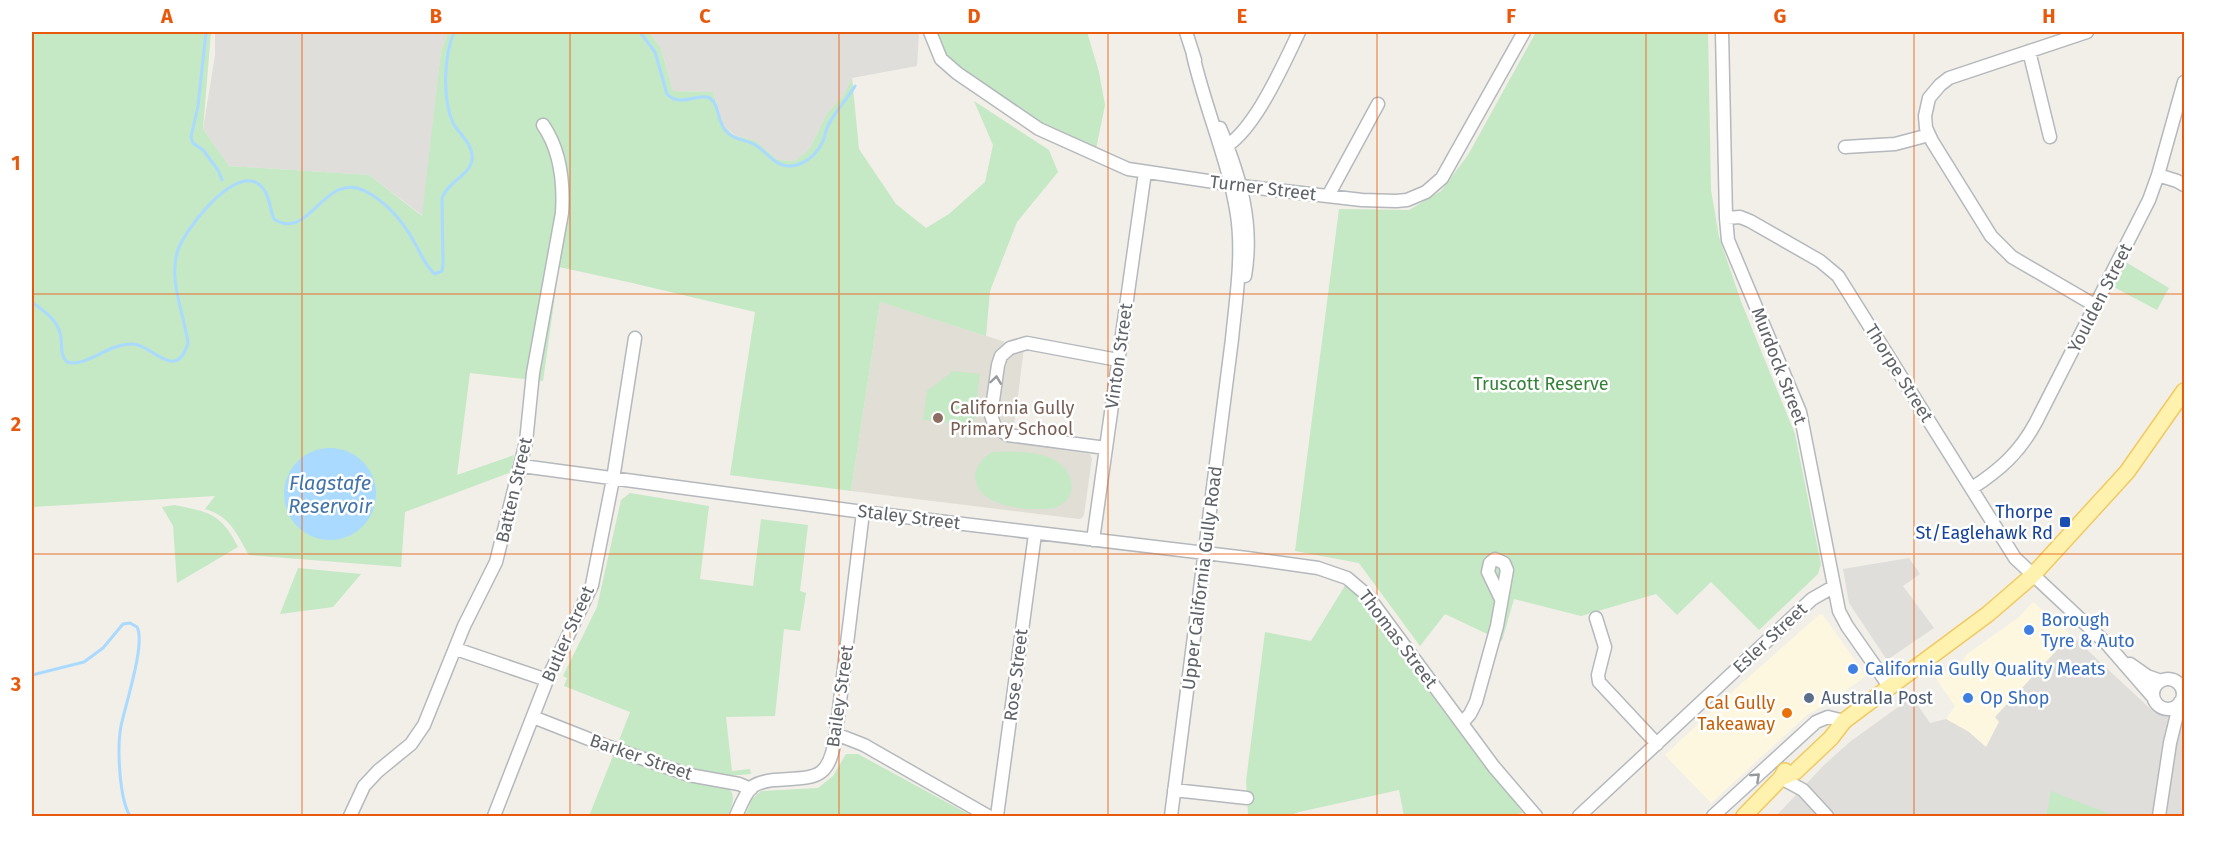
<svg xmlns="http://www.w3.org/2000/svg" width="2216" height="848" font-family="'Fira Sans',sans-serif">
	<rect width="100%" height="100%" fill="#f1efe8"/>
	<!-- commercial -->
	<path fill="#fef7e0" d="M2033,602L2071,635L1995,717L1999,721L1986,747L1969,732L1946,719L1955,706L1935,677L1962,662L1967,654L2018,618Z
		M1820,614L1823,615L1866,676L1829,703L1808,714L1711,803L1665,755L1742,683Z"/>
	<!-- industrial -->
	<path fill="#e0deda" d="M215,32H448L441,51L423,216L369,175L229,166L203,129L215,55Z
		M649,32H919L917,66L852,78L843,96L827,113L810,148L795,161L778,160L756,141L734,135L723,124L713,92L673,91L661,48Z
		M1909,558L1920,574L1903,586L1934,628L1887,660L1849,603L1843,569Z
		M2071,635L2155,713L2184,703V816H1776L1824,765L1851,741L1912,697L1930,723L1946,719L1969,732L1986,747L1999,722L1995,717Z"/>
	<!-- education -->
	<path fill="#e1ded6" d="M880,302L1024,348L1012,443L1090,454L1092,459L1084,515L1082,518L1079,519L851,491Z"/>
	<!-- green -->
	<path fill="#c5e8c5" d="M32,32H211L203,129L229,166L369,175L422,216L441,51L448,32H649L661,48L673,91L713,92L723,124L733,135L756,141L778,160L795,161L810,148L827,113L843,96L852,78L859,149L896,204L926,228L949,214L985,182L993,145L974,101L1049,150L1058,172L1017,222L990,291L986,336L880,302L851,491L730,475L755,312L628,282L559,267L543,381L470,373L457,475L514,455L511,472L405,512L401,567L249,555C236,533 231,517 205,509L215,496L32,507Z
		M938,32H1087L1099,72L1105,105L1096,149L1036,121L946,58L937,39Z
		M1536,32H1708L1711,190L1719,237L1742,304L1795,434L1821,564L1818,574L1759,630L1711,582L1677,615L1656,594L1581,616L1514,599L1502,641L1445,614L1420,646L1359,563L1295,551L1339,209L1409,210L1441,191L1468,155Z
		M2124,261L2169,288L2157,310L2112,286Z
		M953,371L980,374L973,432L953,430V423L923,420L927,391Z
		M992,452C1011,451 1034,451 1051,458C1072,467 1082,495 1057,507C1052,509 1045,509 1039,509C1026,510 1001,506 990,499C968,486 972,464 992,452Z
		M630,493L709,506L700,579L753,586L761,519L808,525L800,591L806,593L800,631L784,629L775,716L726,717L732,771L750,769L751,774L726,776L695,771L618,743L630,712L564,686L567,678L563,676L597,607L621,500Z
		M174,505C209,512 221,513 238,547L177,583L173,526L162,507Z
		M298,568L361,574L333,607L280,614Z
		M1346,584L1363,600L1445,713L1523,813L1503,816H1404L1399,790L1299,812C1284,818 1262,819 1248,814L1246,781L1265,632L1311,641Z
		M846,754H858L972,816H745L752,799L761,791L818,788L833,776Z
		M613,756L687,781L729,789C737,797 731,807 728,816H589Z
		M2051,791L2115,816H2046Z"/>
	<!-- water -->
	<path fill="#aadaff" d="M284 494a46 46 0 1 1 92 0a46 46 0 1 1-92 0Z"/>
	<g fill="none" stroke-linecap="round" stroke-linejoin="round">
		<!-- stream -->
		<path stroke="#aadaff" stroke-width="3" d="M206,32L198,106L191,137L193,143L203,150L218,170L222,180
			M640,32L655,52L667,94C682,110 703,88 713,101C719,109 718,121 725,130C734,141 747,139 757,146C764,151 769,157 775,161C793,174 815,159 823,141C825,137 825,132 827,128C833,113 847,100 855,86
			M32,302C41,309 55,318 59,330C64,341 58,353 67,362C86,368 108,343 133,344C153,345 176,383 188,343C184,314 169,282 177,253C183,231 232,168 257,183C270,191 269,207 274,219C309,243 324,170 365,191C385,201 402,220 413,240C420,251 424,265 435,274L442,271L443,264L442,198C448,181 471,175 472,159C474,145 459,134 453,123C442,98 444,56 454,32
			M32,675L84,662L103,648L123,624L130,623L137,627C146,643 125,706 121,726C117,747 119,798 130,816"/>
		<!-- minor casing -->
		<g stroke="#b5b8bc" stroke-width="15">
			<path id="minor" d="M930,32L941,59L957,73L1039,129L1128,169L1241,186L1362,200L1396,201L1407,200L1426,192L1442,178L1524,32
				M1186,32L1195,60
				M1722,32L1726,218L1728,240L1800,412L1839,611L1847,626L1889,686
				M2087,32L1949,78L1940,85L1929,98L1925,116L1926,128L1932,141L1991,236L2012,257L2096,306
				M2029,51L2050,137
				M1220,128C1240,176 1254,223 1245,276
				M1845,147L1895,144L1929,135
				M1221,149C1253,135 1284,63 1299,32
				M2158,175L2177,181L2184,185
				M1328,196L1378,104
				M1726,218L1740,217L1750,221L1820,261L1838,276L2015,558L2107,644L2153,697
				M1106,448L1008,435L995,427L991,415L998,365L1001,356L1010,348L1027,343L1118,360
				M522,466L863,512L1247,558L1318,568L1347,578L1367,595L1494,767L1536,816
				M1972,488C2000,470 2020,452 2036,422L2149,200L2158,175L2184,82
				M1093,540L1145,172
				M1596,618L1605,647L1598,675L1599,682L1657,744
				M456,649L547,680
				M2130,664L2147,676L2161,681
				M2153 694a15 15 0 1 1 30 0a15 15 0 1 1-30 0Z
				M533,717L604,745L689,775L739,784L751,789
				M1462,723L1470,714L1476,702L1497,626L1507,570L1504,563L1495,559L1490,563L1488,572L1501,599
				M836,734L864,745L988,816
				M1781,778L1803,790L1827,816
				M1174,790L1247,798
				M350,816L364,786L378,771L411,744L424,725L464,626L496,562L526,442L533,373L562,213C564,182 561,151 543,125
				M494,816L547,680L592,585L613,479L635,338
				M736,816C740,807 744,795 752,787C758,782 767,781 774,780C816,777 829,782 836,734L863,512
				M997,816L1035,534
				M1171,816L1232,339C1236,298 1243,256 1237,215C1229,162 1205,108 1193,55
				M1579,816L1812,599L1833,587
				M1713,816L1816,722L1828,717L1844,721
				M2159,816L2170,743L2180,702"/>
		</g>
		<!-- major casing -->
		<g stroke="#f2c960" stroke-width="18">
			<path id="major" d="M1781,778L1795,772L1831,738L1844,721L1864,706L1988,614L2032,576L2127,472L2184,391
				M1744,816L1781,778L1785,771"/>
		</g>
		<!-- minor -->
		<use href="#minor" stroke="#fff" stroke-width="12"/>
		<!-- major -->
		<use href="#major" stroke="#fff2af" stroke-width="15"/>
	</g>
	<!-- one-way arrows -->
	<defs><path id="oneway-chevron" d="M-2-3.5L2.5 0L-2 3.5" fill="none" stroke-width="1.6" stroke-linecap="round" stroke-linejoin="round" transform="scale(1.5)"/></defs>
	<g stroke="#979a9d">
		<use href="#oneway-chevron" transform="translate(996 380) rotate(-82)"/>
		<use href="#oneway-chevron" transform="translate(1756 777) rotate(-43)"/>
	</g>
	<!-- grid -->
	<path fill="none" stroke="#e8590c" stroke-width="1.5" stroke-opacity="0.55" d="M302,32V816M570,32V816M839,32V816M1108,32V816M1377,32V816M1646,32V816M1914,32V816M32,294H2184M32,554H2184"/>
	<!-- markers -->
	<circle fill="#8d6e63" stroke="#fff" stroke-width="2" cx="938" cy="418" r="6"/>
	<rect fill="#1a4fb4" stroke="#fff" stroke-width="2" x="2059" y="516" width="12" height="12" rx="3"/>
	<g fill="#3f7fe0" stroke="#fff" stroke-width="2">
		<circle cx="2029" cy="630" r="6"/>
		<circle cx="1853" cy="669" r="6"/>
		<circle cx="1968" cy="698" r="6"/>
	</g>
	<circle fill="#5c6f8a" stroke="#fff" stroke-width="2" cx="1809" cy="698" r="6"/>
	<circle fill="#e8710a" stroke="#fff" stroke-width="2" cx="1787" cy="713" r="6"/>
	<g text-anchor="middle" stroke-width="5" stroke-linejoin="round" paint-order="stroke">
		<!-- street labels -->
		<g font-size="18" fill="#5f6368" stroke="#fff">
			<text transform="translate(1263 188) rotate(7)" y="6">Turner Street</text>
			<text transform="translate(2100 298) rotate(-63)" y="6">Youlden Street</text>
			<text transform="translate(1119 356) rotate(-82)" y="6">Vinton Street</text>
			<text transform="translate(1779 366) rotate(69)" y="6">Murdock Street</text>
			<text transform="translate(1899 373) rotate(58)" y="6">Thorpe Street</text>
			<text transform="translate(514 490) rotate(-77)" y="6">Batten Street</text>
			<text transform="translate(909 517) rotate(7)" y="6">Staley Street</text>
			<text transform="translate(1202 578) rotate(-83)" y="6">Upper California Gully Road</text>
			<text transform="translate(568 634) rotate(-66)" y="6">Butler Street</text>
			<text transform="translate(1770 638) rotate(-43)" y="6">Esler Street</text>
			<text transform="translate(1398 639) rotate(53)" y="6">Thomas Street</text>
			<text transform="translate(1016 675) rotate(-83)" y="6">Rose Street</text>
			<text transform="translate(840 696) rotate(-82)" y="6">Bailey Street</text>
			<text transform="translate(641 757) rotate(19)" y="6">Barker Street</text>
		</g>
		<!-- park labels -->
		<g font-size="18" fill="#348238" stroke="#fff">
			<text x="1541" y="390">Truscott Reserve</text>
		</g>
		<!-- education labels -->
		<g font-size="18" fill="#785e54" stroke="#fff" text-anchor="start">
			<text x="950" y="414">California Gully<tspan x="950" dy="21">Primary School</tspan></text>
		</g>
		<!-- transit labels -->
		<g font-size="18" fill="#164399" stroke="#fff" text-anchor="end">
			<text x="2053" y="518">Thorpe<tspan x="2053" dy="21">St/Eaglehawk Rd</tspan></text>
		</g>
		<!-- shop labels -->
		<g font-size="18" fill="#366cbe" stroke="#fff" text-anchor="start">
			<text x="2041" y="626">Borough<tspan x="2041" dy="21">Tyre &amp; Auto</tspan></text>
			<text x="1865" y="675">California Gully Quality Meats</text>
			<text x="1980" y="704">Op Shop</text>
		</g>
		<!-- service labels -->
		<g font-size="18" fill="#4e5e75" stroke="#fff" text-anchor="start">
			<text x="1821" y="704">AustralIa Post</text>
		</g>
		<!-- food labels -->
		<g font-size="18" fill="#c56008" stroke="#fff" text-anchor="end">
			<text x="1775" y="709">Cal Gully<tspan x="1775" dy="21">Takeaway</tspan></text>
		</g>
		<!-- water labels -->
		<g font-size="20" font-style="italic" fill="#4174aa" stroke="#fff">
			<text x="330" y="490">Flagstafe<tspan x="330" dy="23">Reservoir</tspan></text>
		</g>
	</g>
	<!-- border -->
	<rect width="2216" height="848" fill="none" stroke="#ffffff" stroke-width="66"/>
	<rect x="33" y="33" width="2150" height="782" fill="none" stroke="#e8590c" stroke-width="2"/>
	<g font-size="20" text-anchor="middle" font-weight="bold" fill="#e8590c">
		<text x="167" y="23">A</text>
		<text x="436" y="23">B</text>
		<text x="705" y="23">C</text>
		<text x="974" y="23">D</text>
		<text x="1242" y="23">E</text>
		<text x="1511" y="23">F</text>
		<text x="1780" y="23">G</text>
		<text x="2049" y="23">H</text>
		<text x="16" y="170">1</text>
		<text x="16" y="431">2</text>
		<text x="16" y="691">3</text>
	</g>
</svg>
